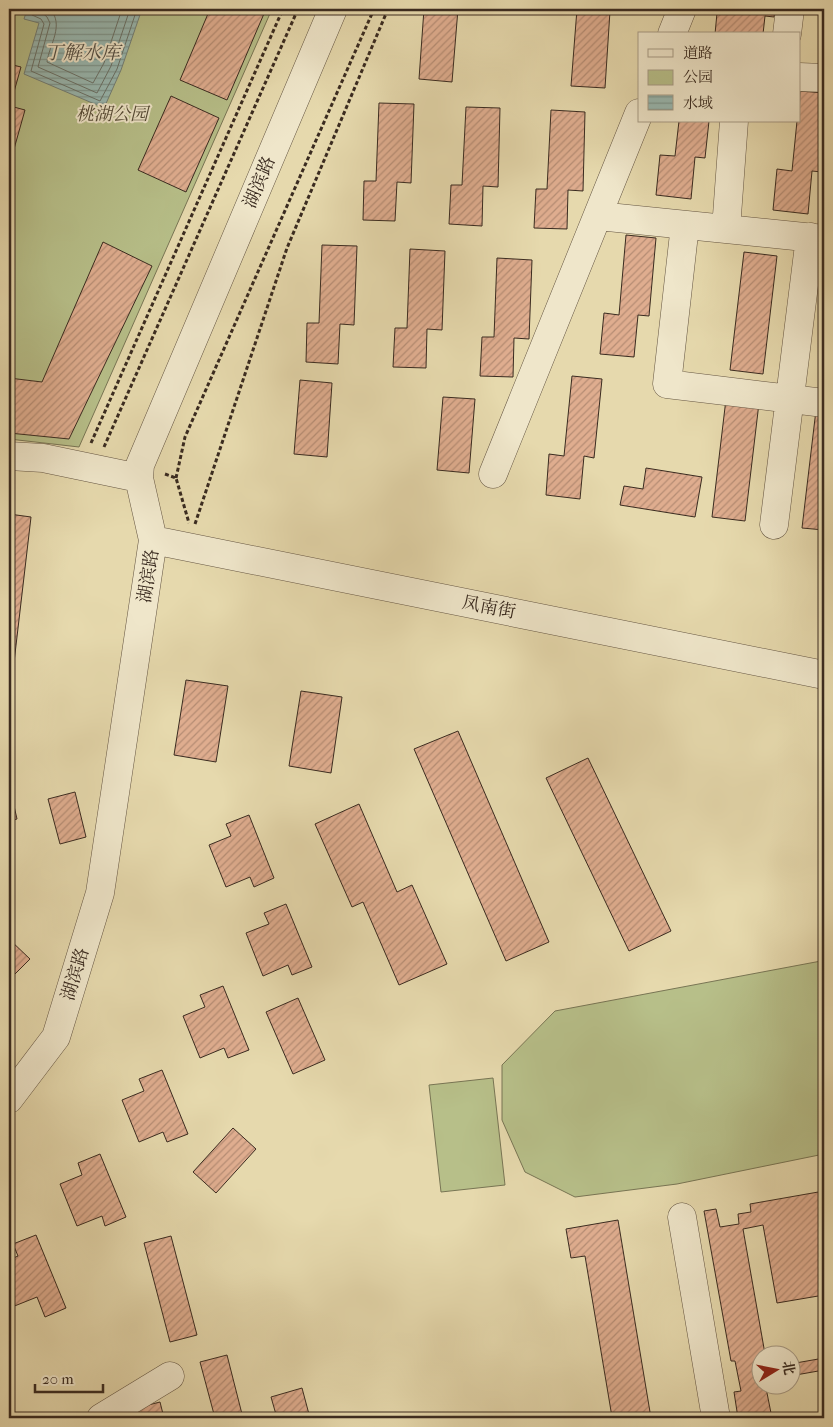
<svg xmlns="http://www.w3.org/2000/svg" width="833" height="1427" font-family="'IM FELL French Canon','Noto Serif SC',serif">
	<defs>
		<pattern id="water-rules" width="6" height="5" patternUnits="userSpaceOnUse" patternTransform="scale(1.25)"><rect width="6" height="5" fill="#99b9b2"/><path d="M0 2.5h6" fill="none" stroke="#7e9790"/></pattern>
		<pattern id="building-hatch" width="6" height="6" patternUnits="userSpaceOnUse" patternTransform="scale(1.25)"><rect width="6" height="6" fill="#dfad8f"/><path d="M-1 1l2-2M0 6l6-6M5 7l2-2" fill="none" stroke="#b68d74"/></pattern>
	</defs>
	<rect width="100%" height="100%" fill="#e6d9ad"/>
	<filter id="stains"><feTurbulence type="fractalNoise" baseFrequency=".004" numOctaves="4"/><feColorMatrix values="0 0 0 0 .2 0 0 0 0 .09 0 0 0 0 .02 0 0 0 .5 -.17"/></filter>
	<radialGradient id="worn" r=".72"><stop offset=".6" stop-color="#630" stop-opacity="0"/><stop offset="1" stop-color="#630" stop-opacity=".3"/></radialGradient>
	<!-- park -->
	<path fill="#b7bf89" stroke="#787554" d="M9,9H272L79,447L9,439Z
		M821,961L824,964V1154L677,1184L575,1197L525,1172L502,1120V1065L555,1011Z
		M493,1078L505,1185L441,1192L429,1085Z"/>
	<!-- water -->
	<path fill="url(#water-rules)" stroke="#738078" d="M27,9H142L121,70L104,108L24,74L39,23L24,19Z"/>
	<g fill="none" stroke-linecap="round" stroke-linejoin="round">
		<!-- shore -->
		<path stroke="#6a7269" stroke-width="1" d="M32,9V15L41,19L44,24L31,71L100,101L117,69L137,9
			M38,9L47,17L50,23L38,67L97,93L111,66L130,9
			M50,9C65,25 49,45 47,62L93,83L104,63L122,9"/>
	</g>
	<!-- building -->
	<path fill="url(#building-hatch)" stroke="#3a2b20" d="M210,9H266L227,100L180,80Z
		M424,9H458L452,82L419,79Z
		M577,9L610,11L605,88L571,86Z
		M732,9H775L774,17L765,16L763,34H715L717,13L731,14Z
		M9,64L21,67L10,106L25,110L14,149L9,148Z
		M800,91L824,93L822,172L812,171L808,214L773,210L777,169L792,171L797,121H799Z
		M171,96L219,118L186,192L138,170Z
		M379,103L414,104L411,183L397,182L395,221L363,220L364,181H376Z
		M466,107L500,108L498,187L483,186L482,226L449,224L451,185H462Z
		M551,110L585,112L583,191L568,190L567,229L534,228L536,189H547Z
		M679,121H709L705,158L695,157L691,199L656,195L660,155L675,156Z
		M626,235L656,238L649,316L638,315L634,357L600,354L604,313L619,315Z
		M103,242L152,266L69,439L9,433V378L42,382Z
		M322,245L357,246L354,325L340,324L338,364L306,362L307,323H319Z
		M410,249L445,251L442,330L427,329L426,368L393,367L395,328H407Z
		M744,252L777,256L763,374L730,370Z
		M497,258L532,260L529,339L514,338L513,377L480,376L482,337H494Z
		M824,344V384H819Z
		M572,376L602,379L594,458L584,456L580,499L546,495L549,454L564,456Z
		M300,380L332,383L327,457L294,454Z
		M443,397L475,399L469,473L437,470Z
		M726,399L759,403L745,521L712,517Z
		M816,410L824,411V530L802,528Z
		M646,468L702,477L695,517L620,505L624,486L643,489Z
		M9,514L31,517L11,688H9Z
		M186,680L228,686L216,762L174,755Z
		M301,691L342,697L331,773L289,766Z
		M458,731L549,942L506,961L414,749Z
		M588,758L671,931L629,951L546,778Z
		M9,784L17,819L9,821Z
		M75,792L86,837L60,844L48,799Z
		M359,804L397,892L412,885L447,964L399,985L363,902L352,907L315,824Z
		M249,815L274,878L254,887L250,877L226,887L209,845L231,836L226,824Z
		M286,904L312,967L292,975L288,965L263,976L246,933L269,924L264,913Z
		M9,939L30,959L13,976L9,972Z
		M223,986L249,1050L228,1058L224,1048L200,1058L183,1016L205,1007L200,995Z
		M298,998L325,1060L293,1074L266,1012Z
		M162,1070L188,1134L167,1142L163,1132L139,1142L122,1100L144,1091L139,1079Z
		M233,1128L256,1149L216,1193L193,1172Z
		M100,1154L126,1217L105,1226L102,1216L77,1226L60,1184L82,1175L78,1163Z
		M824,1191V1295L777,1303L763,1225L743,1229L765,1354H760V1384H773V1387L766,1388L772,1418H738L734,1392L741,1391L735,1361H731L704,1211L716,1209L720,1227L739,1224L738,1214L751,1212L750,1204Z
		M618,1220L651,1418H607L612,1417L585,1256L571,1258L566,1229Z
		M36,1235L66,1308L45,1317L37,1297L12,1307L9,1298V1260L18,1256L13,1244Z
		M171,1236L197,1335L170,1342L144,1243Z
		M227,1355L243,1418H215L200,1362Z
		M824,1358V1370L790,1376V1364Z
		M302,1388L310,1418H277L271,1397Z
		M160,1402L164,1418H135L133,1409Z"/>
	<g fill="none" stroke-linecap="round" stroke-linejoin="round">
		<!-- minor casing -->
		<g stroke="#655643" stroke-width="29">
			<path id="minor" d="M672,34L682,9
				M787,34L790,9
				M799,77L824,78
				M598,216L824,239
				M685,225L667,384L824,403
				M726,229L734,121
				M9,456L43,458L139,478
				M493,474L639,113
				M774,525L810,237
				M153,540L824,675
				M9,1099L56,1037L100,893L153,540L139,478L140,465L333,9
				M682,1217L716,1418
				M101,1418L170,1376"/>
		</g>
		<!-- path -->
		<path stroke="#3a2b20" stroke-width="3" stroke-dasharray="4 2.5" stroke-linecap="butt" d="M91,443L283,9
			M104,447L298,9
			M165,474L176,478L189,523
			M176,478L185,437L374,9
			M195,524L287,248L388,9"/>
		<!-- minor -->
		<use href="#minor" stroke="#efe6ca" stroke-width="28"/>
	</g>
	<g text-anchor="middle" stroke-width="4" stroke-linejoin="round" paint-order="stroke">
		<!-- park labels -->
		<g font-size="18" font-style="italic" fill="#534935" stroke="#efe6ca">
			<text x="112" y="120">桃湖公园</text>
		</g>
		<!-- street labels -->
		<g font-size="18" fill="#3a2b20" stroke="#efe6ca">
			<text transform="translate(259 182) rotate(-67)" y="6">湖滨路</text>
			<text transform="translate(148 576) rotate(-81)" y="6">湖滨路</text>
			<text transform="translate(489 607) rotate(11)" y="6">凤南街</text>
			<text transform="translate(75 974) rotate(-73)" y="6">湖滨路</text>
		</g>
		<!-- water labels -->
		<g font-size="19" font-style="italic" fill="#524e44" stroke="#efe6ca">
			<text x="82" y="59">丁解水库</text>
		</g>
	</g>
	<!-- margin -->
	<rect width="833" height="1427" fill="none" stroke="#e6d9ad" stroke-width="30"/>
	<rect x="10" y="10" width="813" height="1407" fill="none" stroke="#3a2b20" stroke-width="2.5"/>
	<rect x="15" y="15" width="803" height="1397" fill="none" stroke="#3a2b20"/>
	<!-- legend -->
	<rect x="638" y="32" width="162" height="90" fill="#efe6ca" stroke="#a79b86"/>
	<rect x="648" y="49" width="25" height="8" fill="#efe6ca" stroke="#a79b86"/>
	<text x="683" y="58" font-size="15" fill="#3a2b20">道路</text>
	<rect x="648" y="70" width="25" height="15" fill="#b7bf89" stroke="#a79b86"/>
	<text x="683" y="82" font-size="15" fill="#3a2b20">公园</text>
	<rect x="648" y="95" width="25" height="15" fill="url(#water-rules)" stroke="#a79b86"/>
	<text x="683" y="108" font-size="15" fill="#3a2b20">水域</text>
	<!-- north arrow -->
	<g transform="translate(776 1370) rotate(80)"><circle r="24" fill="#efe6ca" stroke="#a79b86"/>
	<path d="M0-4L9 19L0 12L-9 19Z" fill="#8f2418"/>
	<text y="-8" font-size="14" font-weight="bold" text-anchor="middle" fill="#3a2b20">北</text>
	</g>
	<!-- scale -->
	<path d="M35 1384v8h68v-8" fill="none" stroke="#3a2b20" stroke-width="2.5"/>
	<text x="42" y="1384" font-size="15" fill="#3a2b20" stroke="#efe6ca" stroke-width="4" paint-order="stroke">20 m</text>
	<rect width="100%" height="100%" filter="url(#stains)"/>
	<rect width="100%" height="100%" fill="url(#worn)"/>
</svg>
